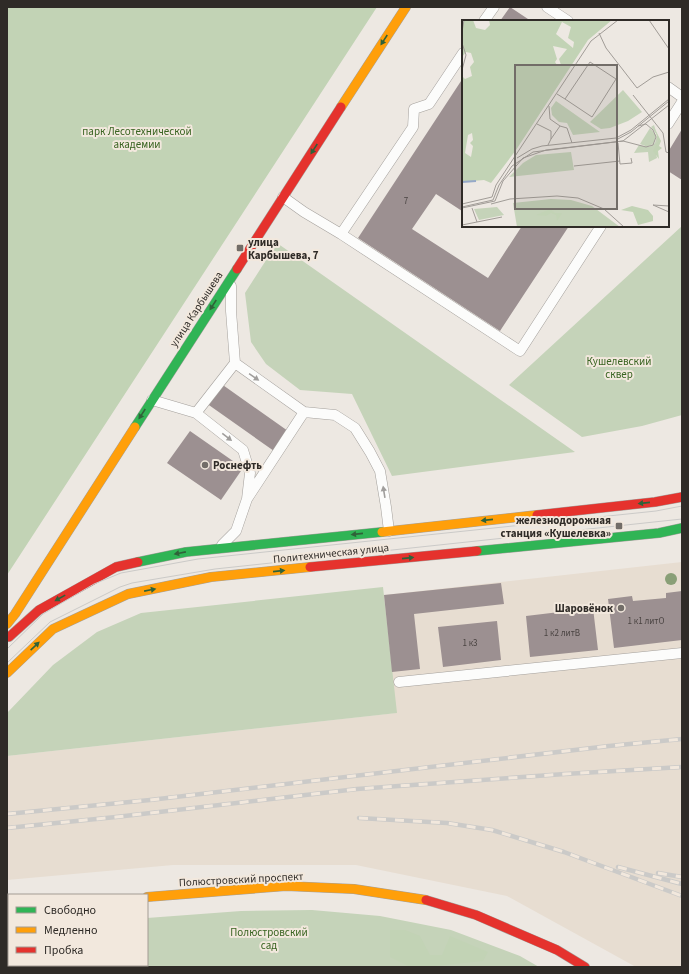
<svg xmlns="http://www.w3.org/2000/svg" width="689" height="974" font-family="'Source Sans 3',sans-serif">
	<rect width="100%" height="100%" fill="#ede8e2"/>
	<!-- built -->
	<path fill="#e7ddd1" d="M682,562V967H636L507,896L356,865H173L7,880V756L396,713L384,595Z"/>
	<!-- green -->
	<path fill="#c5d3b9" d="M682,226V415L642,426L582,437L509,385Z
		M277,243L575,452L392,476L352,394L300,390L266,364L251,342L245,293Z
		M383,587L397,713L7,756V713L53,665L97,632L141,613Z
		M312,910L380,916L451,930L520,956L539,967H7V928H9V965H147V918L241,911Z"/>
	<!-- forest -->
	<path fill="#c2d3b5" d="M7,7H377L7,575Z
		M390,930H405L420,936L430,955H442L450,936L488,952L483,961L424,967H410L390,957Z"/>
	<!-- building -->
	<path fill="#9c9091" d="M510,7L531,21H500Z
		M463,78V209L462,211L436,194L412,229L488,278L522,226H569L500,331L358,238Z
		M682,129V180L668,171V152Z
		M220,383L288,431L274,451L206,403Z
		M190,431L243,468L221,500L167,463Z
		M501,583L504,604L414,614L420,669L392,672L384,595Z
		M682,591V640L614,648L608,599L632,596L633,601L666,598V593Z
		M593,608L598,650L530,657L526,616Z
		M497,621L501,660L443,667L438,627Z"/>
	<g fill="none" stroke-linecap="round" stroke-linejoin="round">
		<!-- lane casing -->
		<g stroke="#a4a09c" stroke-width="11">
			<path id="lane" d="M547,7L568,21
				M484,21L494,7
				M668,87L682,97
				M668,124L682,102
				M283,197L304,212L341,234L413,127L414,109L429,104L463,53
				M341,234L520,351L601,226
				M231,286V311L235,363L304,412L247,499
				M152,400L196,413L243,450L250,473L247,499L236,531L222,545
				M304,412L335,415L355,428L370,452L380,471L386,507L389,531
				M196,413L235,363
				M399,682L682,653"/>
		</g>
		<!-- fast casing -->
		<g stroke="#a4a09c" stroke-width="10">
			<path id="fast" d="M135,427L237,269
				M477,551L659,533L682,528
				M138,562L186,552L382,532"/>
		</g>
		<!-- slow casing -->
		<g stroke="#a4a09c" stroke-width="10">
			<path id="slow" d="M341,107L406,7
				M382,532L537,515
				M7,624L15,614L135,427
				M7,673L53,629L128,594L211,577L310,567
				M147,897L286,886L354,889L426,900
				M7,907H9"/>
		</g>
		<!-- jam casing -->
		<g stroke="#a4a09c" stroke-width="10">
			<path id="jam" d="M237,269L341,107
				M537,515L655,502L682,497
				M310,567L477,551
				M9,637L39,610L116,567L138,562
				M426,900L476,915L557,950L585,967"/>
		</g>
		<!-- lane -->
		<use href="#lane" stroke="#fcfcfb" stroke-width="10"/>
		<!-- fast -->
		<use href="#fast" stroke="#30b455" stroke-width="9"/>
		<!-- slow -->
		<use href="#slow" stroke="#ff9f0a" stroke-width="9"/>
		<!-- jam -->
		<use href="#jam" stroke="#e5322d" stroke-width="9"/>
		<!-- tram -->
		<path stroke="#cbcac8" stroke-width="1" d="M7,649L43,614L94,584L121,573L198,559L656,511L682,506
			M7,663L50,622L120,587L132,583L215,569L682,519"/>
		<!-- rail casing -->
		<g stroke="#cbcac8" stroke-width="4.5">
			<path id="rail" d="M7,814L150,800L609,746L682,739
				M359,818L447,823L492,830L564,852L682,896
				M7,828L116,817L357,789L565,774L682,767
				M618,867L682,884
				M658,873L682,877"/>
		</g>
		<!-- rail -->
		<use href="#rail" stroke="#f2e8dd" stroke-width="3" stroke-dasharray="9" stroke-linecap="butt"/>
	</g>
	<!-- trees -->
	<circle fill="#899f77" cx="671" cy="579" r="6"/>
	<!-- one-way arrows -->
	<defs><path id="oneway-solid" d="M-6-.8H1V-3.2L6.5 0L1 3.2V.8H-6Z"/></defs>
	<g fill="#2f6239">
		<use href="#oneway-solid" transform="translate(384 40) rotate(123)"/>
		<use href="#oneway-solid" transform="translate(314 149) rotate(123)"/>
		<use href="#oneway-solid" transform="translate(213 305) rotate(123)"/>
		<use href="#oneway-solid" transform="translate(142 414) rotate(123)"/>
		<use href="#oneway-solid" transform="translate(644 503) rotate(174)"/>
		<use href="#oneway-solid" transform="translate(487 520) rotate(174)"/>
		<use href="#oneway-solid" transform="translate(357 534) rotate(174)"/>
		<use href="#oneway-solid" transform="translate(180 553) rotate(169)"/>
		<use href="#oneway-solid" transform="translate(408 558) rotate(-6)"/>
		<use href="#oneway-solid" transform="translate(279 571) rotate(-6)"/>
		<use href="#oneway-solid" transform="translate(150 590) rotate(-11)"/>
		<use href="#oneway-solid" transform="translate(60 598) rotate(151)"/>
		<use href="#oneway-solid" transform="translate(35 646) rotate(-43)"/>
	</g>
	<g fill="#a09e9c">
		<use href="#oneway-solid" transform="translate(254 377) rotate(35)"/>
		<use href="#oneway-solid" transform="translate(227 437) rotate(38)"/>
		<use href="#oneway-solid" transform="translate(384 492) rotate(-99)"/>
	</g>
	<!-- markers -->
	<g fill="#726d68" stroke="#f2e8dd" stroke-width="1.5">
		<rect x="236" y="244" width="8" height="8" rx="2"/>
		<circle cx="205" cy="465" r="4"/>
		<rect x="615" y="522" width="8" height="8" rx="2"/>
		<circle cx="621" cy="608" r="4"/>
	</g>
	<g text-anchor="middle" stroke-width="4" stroke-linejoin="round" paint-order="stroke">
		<!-- number labels -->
		<g font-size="9" fill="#4a4442">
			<text x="406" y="204">7</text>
			<text x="646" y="624">1 к1 литО</text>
			<text x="562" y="636">1 к2 литВ</text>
			<text x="470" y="646">1 к3</text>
		</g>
		<!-- park labels -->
		<g font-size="11" fill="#386320" stroke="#f2e8dd">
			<text x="137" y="135">парк Лесотехнической<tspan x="137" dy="13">академии</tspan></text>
			<text x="619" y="365">Кушелевский<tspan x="619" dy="13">сквер</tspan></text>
			<text x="269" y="936">Полюстровский<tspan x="269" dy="13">сад</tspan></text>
		</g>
		<!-- poi labels -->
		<g font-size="11" font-weight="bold" fill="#2f2b27" stroke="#f2e8dd" text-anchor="start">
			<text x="248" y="246">улица<tspan x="248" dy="13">Карбышева, 7</tspan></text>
			<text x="213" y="469">Роснефть</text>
			<text x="611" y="524" text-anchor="end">железнодорожная<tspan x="611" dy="13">станция «Кушелевка»</tspan></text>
			<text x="613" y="612" text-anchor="end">Шаровёнок</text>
		</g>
		<!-- street labels -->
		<g font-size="11" fill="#2f2b27" stroke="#f2e8dd">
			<text transform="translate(196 309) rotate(-57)" y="4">улица Карбышева</text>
			<text transform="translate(331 553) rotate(-6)" y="4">Политехническая улица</text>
			<text transform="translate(241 879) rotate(-3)" y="4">Полюстровский проспект</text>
		</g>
	</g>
	<!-- overview -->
	<g transform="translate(462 20)">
		<rect width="207" height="207" fill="#ede8e2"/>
		<path d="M161,70L180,92L166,101L148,108L139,109L128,102ZM94,81L138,112L111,115L105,103L97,102L90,95L89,88ZM192,105L197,121L193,129L195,138L187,142L186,132L172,133L177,125L187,127L193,123L195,115L189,107ZM188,108L194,115L192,123L186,127L178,124ZM109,132L112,150L47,157L61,143L74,135ZM89,179L109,180L130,186L158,207H55L51,183ZM35,187L42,195L17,200L12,189Z" fill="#c5d3b9"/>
		<path d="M2,0H11L14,8L23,10L28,5L27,0H150L126,20L54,130L29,163L22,160L0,162V56L3,59L10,56L8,47L12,42L9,33L4,32L0,37V5ZM100,2L109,7L106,18L112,22L111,28L94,14ZM91,26L105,29L97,39L99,45H95L93,42L95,39ZM10,113L11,120L8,123L11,126L9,137L3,133L6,115ZM193,109L199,121L197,126L200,128L196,131L197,139L191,131L196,121ZM170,186L186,190L191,196V201L176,205L171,192L159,190ZM88,189L93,193H100L95,201L94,195L89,193L84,196L74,195Z" fill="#c2d3b5" fill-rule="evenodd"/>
		<path fill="none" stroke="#96a9c8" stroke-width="2" d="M0,162L14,161"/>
		<path fill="none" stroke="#a19c97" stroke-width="1" d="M187,0L207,29M0,12L2,0M137,13L144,28L175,68L191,57L207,52M0,23L4,35L0,50M95,74L103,79L128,42L154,59L130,97L103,79M171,75L201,113L204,132L207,133M87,86L88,99L98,106L89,119M75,104L89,111V119L86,125M98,106L105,108L110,123M154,120L169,112L207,81M156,123L158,144L170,143L169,138M55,138L70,129L80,126L154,118L169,110L207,79M112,146L158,141M0,184L30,177L34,165L129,21L156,0M29,184L48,179L95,176L116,178L142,189L162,207M207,186L191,185L207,192M0,187L31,180L37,165L50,146L71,132L161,121L184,127L191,125L194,117L191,110L184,104L176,106M0,188L33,181L41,161L61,138L84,130L161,121L207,85M10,188L15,202M0,205L40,197"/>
		<path fill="#726d68" fill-opacity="0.15" stroke="#726d68" stroke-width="2" d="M53,45H155V189H53Z"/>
		<rect width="207" height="207" fill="none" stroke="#2f2b27" stroke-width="2"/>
	</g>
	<!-- border -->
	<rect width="689" height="974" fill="none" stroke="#2f2b27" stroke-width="16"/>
	<!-- legend -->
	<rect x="8" y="894" width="140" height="72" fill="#f2e8dd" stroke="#a49c94"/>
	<rect x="16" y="907" width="20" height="6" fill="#30b455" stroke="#a49c94"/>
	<text x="44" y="914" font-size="12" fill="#2f2b27">Свободно</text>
	<rect x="16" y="927" width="20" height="6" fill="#ff9f0a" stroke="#a49c94"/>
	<text x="44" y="934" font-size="12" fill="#2f2b27">Медленно</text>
	<rect x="16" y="947" width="20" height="6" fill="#e5322d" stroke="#a49c94"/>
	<text x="44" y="954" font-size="12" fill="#2f2b27">Пробка</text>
</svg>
